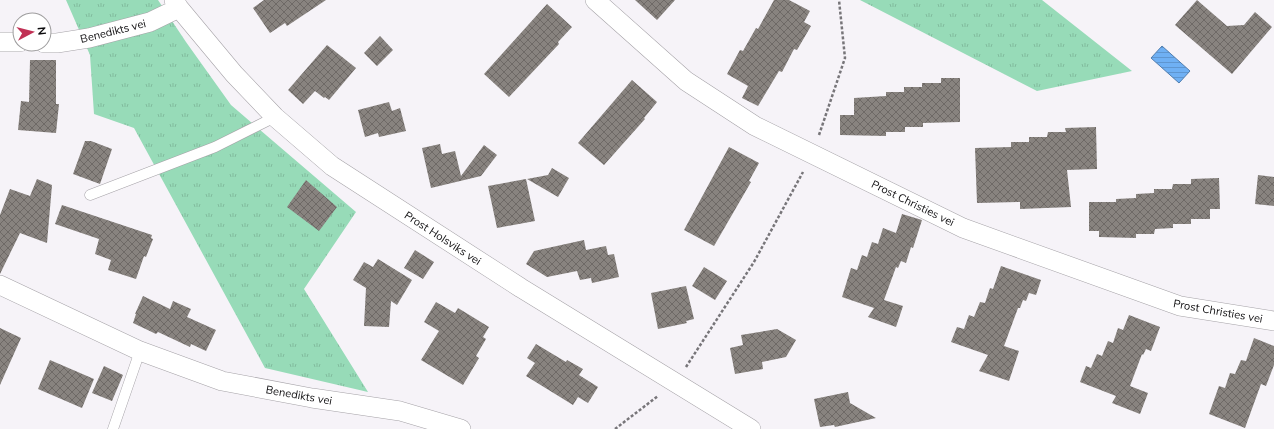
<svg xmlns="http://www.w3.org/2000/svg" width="1274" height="429" font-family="Mulish,sans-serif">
	<defs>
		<pattern id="grass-tufts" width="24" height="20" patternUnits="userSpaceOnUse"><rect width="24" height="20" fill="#97dbb8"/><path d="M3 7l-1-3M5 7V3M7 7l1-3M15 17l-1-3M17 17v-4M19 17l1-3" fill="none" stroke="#81bb9d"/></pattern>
		<pattern id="water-rules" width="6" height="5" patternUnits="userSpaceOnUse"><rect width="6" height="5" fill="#6fb0f4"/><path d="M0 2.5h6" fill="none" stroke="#5f96d0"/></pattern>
		<pattern id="building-cross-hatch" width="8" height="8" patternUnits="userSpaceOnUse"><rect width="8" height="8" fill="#88837f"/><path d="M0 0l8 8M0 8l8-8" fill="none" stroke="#6e6966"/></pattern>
	</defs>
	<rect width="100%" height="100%" fill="#f6f3f8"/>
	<!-- grass -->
	<path fill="url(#grass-tufts)" d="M66,0H158L186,42L231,105L356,212L304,289L368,392L265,368L134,128L94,114L90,55Z
		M860,0H1042L1132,71L1037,91Z"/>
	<!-- water -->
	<path fill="url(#water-rules)" stroke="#517eaf" d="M1162,46L1190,71L1179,83L1151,58Z"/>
	<!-- building -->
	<path fill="url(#building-cross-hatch)" d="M264,0H326L287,26L285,23L270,33L253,8Z
		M635,0H675L657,20Z
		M774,0H789L810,11L804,22L811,26L797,50L794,49L782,72L779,71L758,106L742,98L748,86L727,74L740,50L743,51L756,28L758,29Z
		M1197,0L1227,26L1244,25L1255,12L1272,27L1232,74L1175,25Z
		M547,4L572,27L558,42L559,44L509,97L484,74Z
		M380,36L393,50L377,66L364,53Z
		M327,45L356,68L329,100L325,97L324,98L315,91L303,104L288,90Z
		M30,60H56V104H59L56,133L18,130L21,101L29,102Z
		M941,78H960V122L923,123V127H905V132H886V136L840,135V115H854V98L886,96V92H904V87H922V83H941Z
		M632,80L657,102L644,118L645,119L604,165L578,143Z
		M389,102L392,111L400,108L406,131L379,137L378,133L365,137L358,110Z
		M1096,127L1097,169L1067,170L1071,207L1020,209V202L977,203L975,148L1011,147V142H1029V137H1047L1048,132H1066L1065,128Z
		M85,141H91L112,149L100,184L73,174Z
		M440,144L442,154L455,151L461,176L484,145L497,155L481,176L431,188L422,148Z
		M729,147L759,163L749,181L751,182L714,246L684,230Z
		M552,168L569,178L558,197L527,179L548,175Z
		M1258,175L1274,177V206L1255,204Z
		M1219,178L1220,209H1210V219H1191V224H1173V228L1155,229L1154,234H1136V238L1099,237V231H1089V202H1116V199L1136,198V194L1154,193V189H1172L1173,184H1191V179Z
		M37,179L52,185L47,243L20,233L0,274V215L10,189L30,196Z
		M526,179L535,221L497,228L488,186Z
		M306,180L337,207L319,231L287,207Z
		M62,205L152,235L151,238L153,239L146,257L144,256L136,279L108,270L111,260L95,254L99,239L55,224Z
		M902,214L922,220L913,248L911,247L906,263L901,261L898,268L896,267L884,300L903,306L896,327L868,317L874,308L842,297L851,268L857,270L862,255L867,257L872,242L878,244L883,228L896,233Z
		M584,240L586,250L606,246L608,255L614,254L619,277L592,283L591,278L580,280L577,271L547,277L526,264L534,251Z
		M415,250L434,262L423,279L404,268Z
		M378,259L412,280L397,305L391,301L389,327L364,326L366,288L353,280L364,262L373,267Z
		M1001,266L1041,280L1036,295L1029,293L1026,301L1023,300L1020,308H1018L1004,346L1019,351L1009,381L979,371L988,355L951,342L957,327L964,329L969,315L974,317L980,302L985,303L990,288L993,289Z
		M704,267L727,281L715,300L692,286Z
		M686,286L694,319L686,321L687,323L658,329L651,293Z
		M143,296L170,309L173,301L191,309L187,317L216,330L206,351L191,344L190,347L158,332L156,334L133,323L136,314H135Z
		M436,302L455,313L458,308L489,327L483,337L486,339L476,356L479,358L463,385L421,360L439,331L424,322Z
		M1129,315L1160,327L1151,351L1146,349L1143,355L1142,354L1130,386L1148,393L1140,414L1112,403L1116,396L1080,382L1086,366L1091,368L1097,354L1102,356L1108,341L1113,343L1118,328L1123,330Z
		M0,328L21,338L0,385Z
		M777,329L796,340L786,357L762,362L763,369L735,374L730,348L743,345L741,335Z
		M1254,338L1274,346V365L1266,386L1261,384L1245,428L1209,414L1219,386L1225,388L1230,373L1235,374L1241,360L1246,361Z
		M536,344L566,362L567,360L583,369L579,375L598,387L588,403L578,397L573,405L526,376L535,363L527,358Z
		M50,360L94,379L82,408L38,389Z
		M104,366L123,375L112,401L92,393Z
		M848,392L850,403L876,418L835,427L834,425L820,427L814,399Z"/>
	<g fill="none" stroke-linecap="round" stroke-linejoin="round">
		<!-- service casing -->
		<g stroke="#a5a2a7" stroke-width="11">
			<path id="service" d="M90,195L215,147L275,117
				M113,429L140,351"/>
		</g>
		<!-- minor casing -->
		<g stroke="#a5a2a7" stroke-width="20">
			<path id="minor" d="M174,0L179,8L234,74L275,117L332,166L521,288L751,429
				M595,0L686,81L755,126L963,228L1180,306L1274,321
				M0,42H20
				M44,43H57L89,38L150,22L179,8
				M0,285L140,351L222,381L312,398L400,411L461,429"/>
		</g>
		<!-- path -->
		<path stroke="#777579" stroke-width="2.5" stroke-dasharray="3 2" stroke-linecap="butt" d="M819,135L845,58L839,0
			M686,367L754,262L803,172
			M615,429L658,396"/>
		<!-- service -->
		<use href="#service" stroke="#fff" stroke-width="10"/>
		<!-- minor -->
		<use href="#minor" stroke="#fff" stroke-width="19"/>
	</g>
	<g text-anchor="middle" stroke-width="3" stroke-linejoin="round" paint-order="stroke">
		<!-- street labels -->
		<g font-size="11" fill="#0c0b0d" stroke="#fff">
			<text transform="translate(113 31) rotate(-14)" y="4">Benedikts vei</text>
			<text transform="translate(913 203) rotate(26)" y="4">Prost Christies vei</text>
			<text transform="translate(443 238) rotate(33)" y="4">Prost Holsviks vei</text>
			<text transform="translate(1218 311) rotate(10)" y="4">Prost Christies vei</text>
			<text transform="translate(299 395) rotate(10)" y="4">Benedikts vei</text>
		</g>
	</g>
	<!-- north arrow -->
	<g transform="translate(32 32) rotate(83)"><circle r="19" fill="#ffffff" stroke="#9e9d9e"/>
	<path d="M0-3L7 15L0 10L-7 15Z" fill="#c13155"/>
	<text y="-6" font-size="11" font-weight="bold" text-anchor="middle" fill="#0c0b0d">N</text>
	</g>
</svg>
